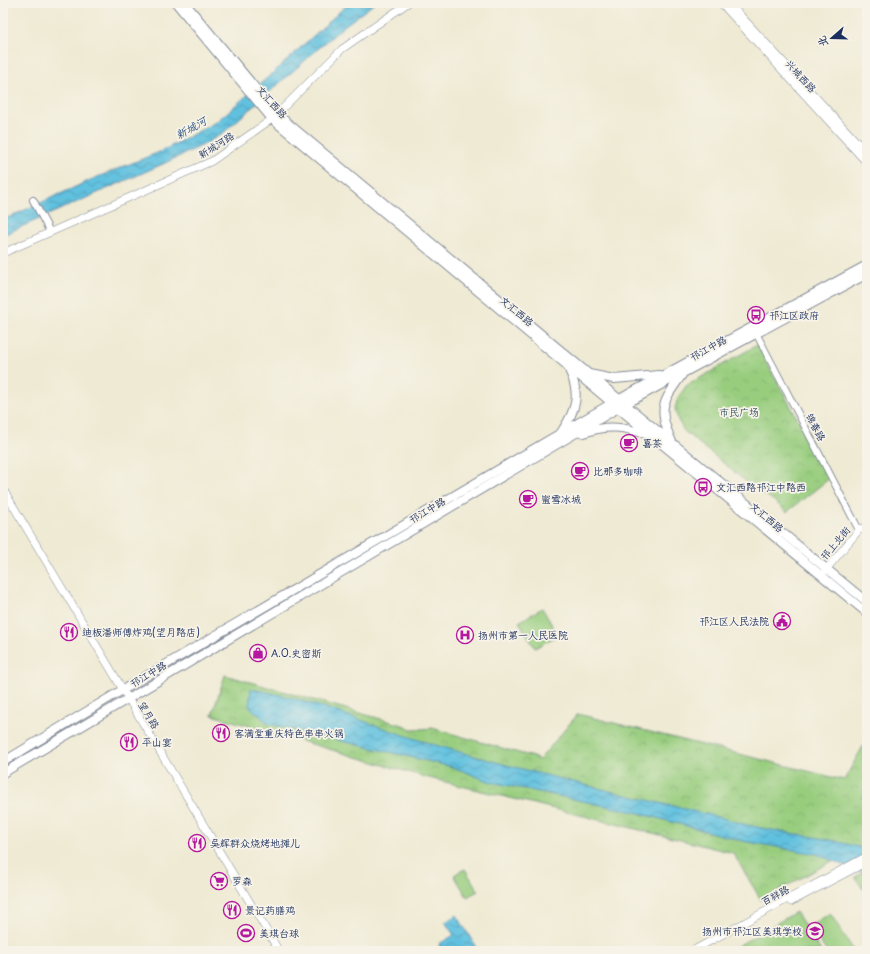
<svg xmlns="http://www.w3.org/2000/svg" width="870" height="954" font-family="'Playpen Sans','LXGW WenKai TC',sans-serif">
	<defs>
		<pattern id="park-crowns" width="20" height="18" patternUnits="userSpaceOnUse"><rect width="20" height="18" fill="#98cd7e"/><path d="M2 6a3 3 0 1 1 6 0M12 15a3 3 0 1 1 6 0" fill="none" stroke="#82b06f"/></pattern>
		<pattern id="water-waves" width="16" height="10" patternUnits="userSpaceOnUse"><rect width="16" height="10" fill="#61c1df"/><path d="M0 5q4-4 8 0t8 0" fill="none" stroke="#4f9db8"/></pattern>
	</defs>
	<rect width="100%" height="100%" fill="#f7f3e8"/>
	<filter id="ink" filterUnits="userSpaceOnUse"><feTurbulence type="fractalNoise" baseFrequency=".025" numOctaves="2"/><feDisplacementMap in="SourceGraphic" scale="8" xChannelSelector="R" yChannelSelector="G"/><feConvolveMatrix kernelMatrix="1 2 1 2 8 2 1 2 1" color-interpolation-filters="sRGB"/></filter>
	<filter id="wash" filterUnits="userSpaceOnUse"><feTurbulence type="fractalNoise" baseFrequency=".012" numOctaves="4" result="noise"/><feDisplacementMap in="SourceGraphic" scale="16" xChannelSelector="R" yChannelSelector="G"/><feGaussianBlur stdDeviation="0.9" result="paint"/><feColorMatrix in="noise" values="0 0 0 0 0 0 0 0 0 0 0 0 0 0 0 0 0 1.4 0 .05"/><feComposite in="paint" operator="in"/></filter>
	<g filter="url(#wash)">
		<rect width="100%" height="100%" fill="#efead3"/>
		<!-- park -->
		<path fill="url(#park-crowns)" stroke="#5a7e6e" d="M757,345L830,478L787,512L773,500L754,488L684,431L678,420L675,408L678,398L686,386Z
			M225,675L406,726L412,730L432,728L533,757L539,760L578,714L844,780L867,739V842L761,900L733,853L425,777L212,715Z
			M867,870V891L863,889L855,877Z"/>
		<!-- pitch -->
		<path fill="#98cd7e" stroke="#5a7e6e" d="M542,608L558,635L535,648L519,622Z
			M465,869L478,891L467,897L454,875Z
			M796,912L821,951H729Z
			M830,913L854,951H826L810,926Z"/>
		<!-- water -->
		<path fill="url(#water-waves)" stroke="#3e789e" d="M349,3H375L344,26L223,133L201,146L165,163L3,235V220L95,178L162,151L216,122L274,72Z
			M251,689C317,700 378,729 442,747C535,774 631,796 726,819C772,834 821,834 867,850V874L816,854L743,841L635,812L491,782L453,767L269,724L249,706Z
			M457,915L478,951H434L440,947L439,944L454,935L445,922Z"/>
	</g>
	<g filter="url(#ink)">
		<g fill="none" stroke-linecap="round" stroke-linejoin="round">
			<!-- minor casing -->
			<g stroke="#858c98" stroke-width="8">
				<path id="minor" d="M33,200L50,232
					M756,333L859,530"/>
			</g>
			<!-- tertiary casing -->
			<g stroke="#858c98" stroke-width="8">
				<path id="tertiary" d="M721,3L867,163
					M729,3L867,153
					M3,253L212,161L272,119L342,49L408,3
					M3,489L279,951
					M824,572L859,530L867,526
					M791,902L867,862
					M692,951L867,856"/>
			</g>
			<!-- secondary casing -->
			<g stroke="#858c98" stroke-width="10">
				<path id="secondary" d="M176,3L272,119L612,403L867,613
					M185,3L277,114L625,404L867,602
					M589,374L614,379L659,375
					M562,431C576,410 581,394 569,370
					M584,433C607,424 626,427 648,435
					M672,442C658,409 661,404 682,375
					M3,762L119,692L612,403L867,265
					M3,773L618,408L867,274"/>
			</g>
			<!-- minor -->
			<use href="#minor" stroke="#fff" stroke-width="6"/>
			<!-- tertiary -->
			<use href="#tertiary" stroke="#fff" stroke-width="7"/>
			<!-- secondary -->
			<use href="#secondary" stroke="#fff" stroke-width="8"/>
		</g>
	</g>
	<!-- icons -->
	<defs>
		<g id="bus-ring" transform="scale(0.9)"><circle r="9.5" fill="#f7f3e8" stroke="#b5179e" stroke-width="1.5"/><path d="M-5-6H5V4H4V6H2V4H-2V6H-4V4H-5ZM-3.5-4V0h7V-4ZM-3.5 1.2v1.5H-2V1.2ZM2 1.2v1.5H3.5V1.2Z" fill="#b5179e"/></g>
		<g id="cafe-ring" transform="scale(0.9)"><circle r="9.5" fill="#f7f3e8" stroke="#b5179e" stroke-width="1.5"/><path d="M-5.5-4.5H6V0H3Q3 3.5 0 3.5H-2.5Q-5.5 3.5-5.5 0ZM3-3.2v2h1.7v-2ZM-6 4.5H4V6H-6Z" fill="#b5179e"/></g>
		<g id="civic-ring" transform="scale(0.9)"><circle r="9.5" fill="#f7f3e8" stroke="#b5179e" stroke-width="1.5"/><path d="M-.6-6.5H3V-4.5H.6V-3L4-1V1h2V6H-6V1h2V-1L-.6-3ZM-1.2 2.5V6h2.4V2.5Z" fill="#b5179e"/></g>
		<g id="restaurant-ring" transform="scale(0.9)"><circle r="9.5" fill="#f7f3e8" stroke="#b5179e" stroke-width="1.5"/><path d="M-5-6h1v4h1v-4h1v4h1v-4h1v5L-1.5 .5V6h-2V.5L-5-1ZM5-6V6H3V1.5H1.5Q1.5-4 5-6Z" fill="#b5179e"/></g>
		<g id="hospital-ring" transform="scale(0.9)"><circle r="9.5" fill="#f7f3e8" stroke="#b5179e" stroke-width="1.5"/><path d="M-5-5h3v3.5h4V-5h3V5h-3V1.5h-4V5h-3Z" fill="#b5179e"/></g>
		<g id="shop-ring" transform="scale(0.9)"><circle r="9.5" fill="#f7f3e8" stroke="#b5179e" stroke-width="1.5"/><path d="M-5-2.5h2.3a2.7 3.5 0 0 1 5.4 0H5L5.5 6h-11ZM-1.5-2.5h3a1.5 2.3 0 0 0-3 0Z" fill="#b5179e"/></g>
		<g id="supermarket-ring" transform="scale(0.9)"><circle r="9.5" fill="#f7f3e8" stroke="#b5179e" stroke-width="1.5"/><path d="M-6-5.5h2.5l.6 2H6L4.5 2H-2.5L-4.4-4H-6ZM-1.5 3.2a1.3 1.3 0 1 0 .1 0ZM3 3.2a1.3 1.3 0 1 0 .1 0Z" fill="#b5179e"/></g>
		<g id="school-ring" transform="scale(0.9)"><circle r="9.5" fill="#f7f3e8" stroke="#b5179e" stroke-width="1.5"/><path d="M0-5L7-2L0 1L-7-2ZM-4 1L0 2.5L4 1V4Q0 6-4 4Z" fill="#b5179e"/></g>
		<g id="stadium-ring" transform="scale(0.9)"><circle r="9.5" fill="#f7f3e8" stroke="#b5179e" stroke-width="1.5"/><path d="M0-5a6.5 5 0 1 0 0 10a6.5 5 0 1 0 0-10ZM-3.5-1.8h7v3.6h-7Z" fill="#b5179e"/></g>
	</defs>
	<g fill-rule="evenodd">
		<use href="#bus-ring" x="756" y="315"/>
		<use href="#cafe-ring" x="629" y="443"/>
		<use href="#cafe-ring" x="580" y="471"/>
		<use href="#bus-ring" x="703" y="487"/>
		<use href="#cafe-ring" x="528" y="499"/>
		<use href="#civic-ring" x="782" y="621"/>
		<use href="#restaurant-ring" x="69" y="632"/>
		<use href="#hospital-ring" x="465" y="635"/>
		<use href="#shop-ring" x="258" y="653"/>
		<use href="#restaurant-ring" x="221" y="733"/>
		<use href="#restaurant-ring" x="129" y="742"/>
		<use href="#restaurant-ring" x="197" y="843"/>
		<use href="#supermarket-ring" x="219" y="881"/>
		<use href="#restaurant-ring" x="232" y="910"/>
		<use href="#school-ring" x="815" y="931"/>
		<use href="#stadium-ring" x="246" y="933"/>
	</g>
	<g text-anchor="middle" stroke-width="3.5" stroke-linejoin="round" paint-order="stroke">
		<!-- street labels -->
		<g font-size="10" fill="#1b2f5e" stroke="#f7f3e8">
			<text transform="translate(801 76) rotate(48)" y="4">兴城西路</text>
			<text transform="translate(272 102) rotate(48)" y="4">文汇西路</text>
			<text transform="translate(216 145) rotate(-32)" y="4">新城河路</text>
			<text transform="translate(517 311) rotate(40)" y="4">文汇西路</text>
			<text transform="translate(708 348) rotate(-29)" y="4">邗江中路</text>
			<text transform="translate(816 427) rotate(62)" y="4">锦春路</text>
			<text transform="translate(427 510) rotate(-31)" y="4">邗江中路</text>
			<text transform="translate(767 517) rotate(40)" y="4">文汇西路</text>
			<text transform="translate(835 543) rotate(-50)" y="4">邗上北街</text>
			<text transform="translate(148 674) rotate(-31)" y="4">邗江中路</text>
			<text transform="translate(149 715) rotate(59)" y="4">望月路</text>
			<text transform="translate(775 895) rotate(-28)" y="4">百祥路</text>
		</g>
		<!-- poi labels -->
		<g font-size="10" fill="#1b2f5e" stroke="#f7f3e8" text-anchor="start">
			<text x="769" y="319">邗江区政府</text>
			<text x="642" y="447">喜茶</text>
			<text x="593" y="475">比那多咖啡</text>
			<text x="716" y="491">文汇西路邗江中路西</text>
			<text x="541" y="503">蜜雪冰城</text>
			<text x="769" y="625" text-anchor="end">邗江区人民法院</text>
			<text x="82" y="636">迪板潘师傅炸鸡(望月路店)</text>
			<text x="478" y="639">扬州市第一人民医院</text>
			<text x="271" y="657">A.O.史密斯</text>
			<text x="234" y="737">客满堂重庆特色串串火锅</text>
			<text x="142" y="746">平山宴</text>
			<text x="210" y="847">吴辉群众烧烤地摊儿</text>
			<text x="232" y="885">罗森</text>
			<text x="245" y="914">景记药膳鸡</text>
			<text x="802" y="935" text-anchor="end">扬州市邗江区美琪学校</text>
			<text x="259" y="937">美琪台球</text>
		</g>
		<!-- park labels -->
		<g font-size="10" fill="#3a5666" stroke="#f7f3e8">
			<text x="739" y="416">市民广场</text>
		</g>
		<!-- water labels -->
		<g font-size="11" font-style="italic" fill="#2c547e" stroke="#f7f3e8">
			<text transform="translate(191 128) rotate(-29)" y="4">新城河</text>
		</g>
	</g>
	<!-- margin -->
	<rect width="870" height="954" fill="none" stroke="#f7f3e8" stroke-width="16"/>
	<!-- north arrow -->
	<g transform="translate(832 38) rotate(250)" stroke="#f7f3e8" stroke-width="3" paint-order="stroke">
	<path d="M0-3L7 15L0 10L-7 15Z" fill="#1b2f5e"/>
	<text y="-6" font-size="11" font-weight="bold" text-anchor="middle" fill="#1b2f5e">北</text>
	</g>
</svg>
